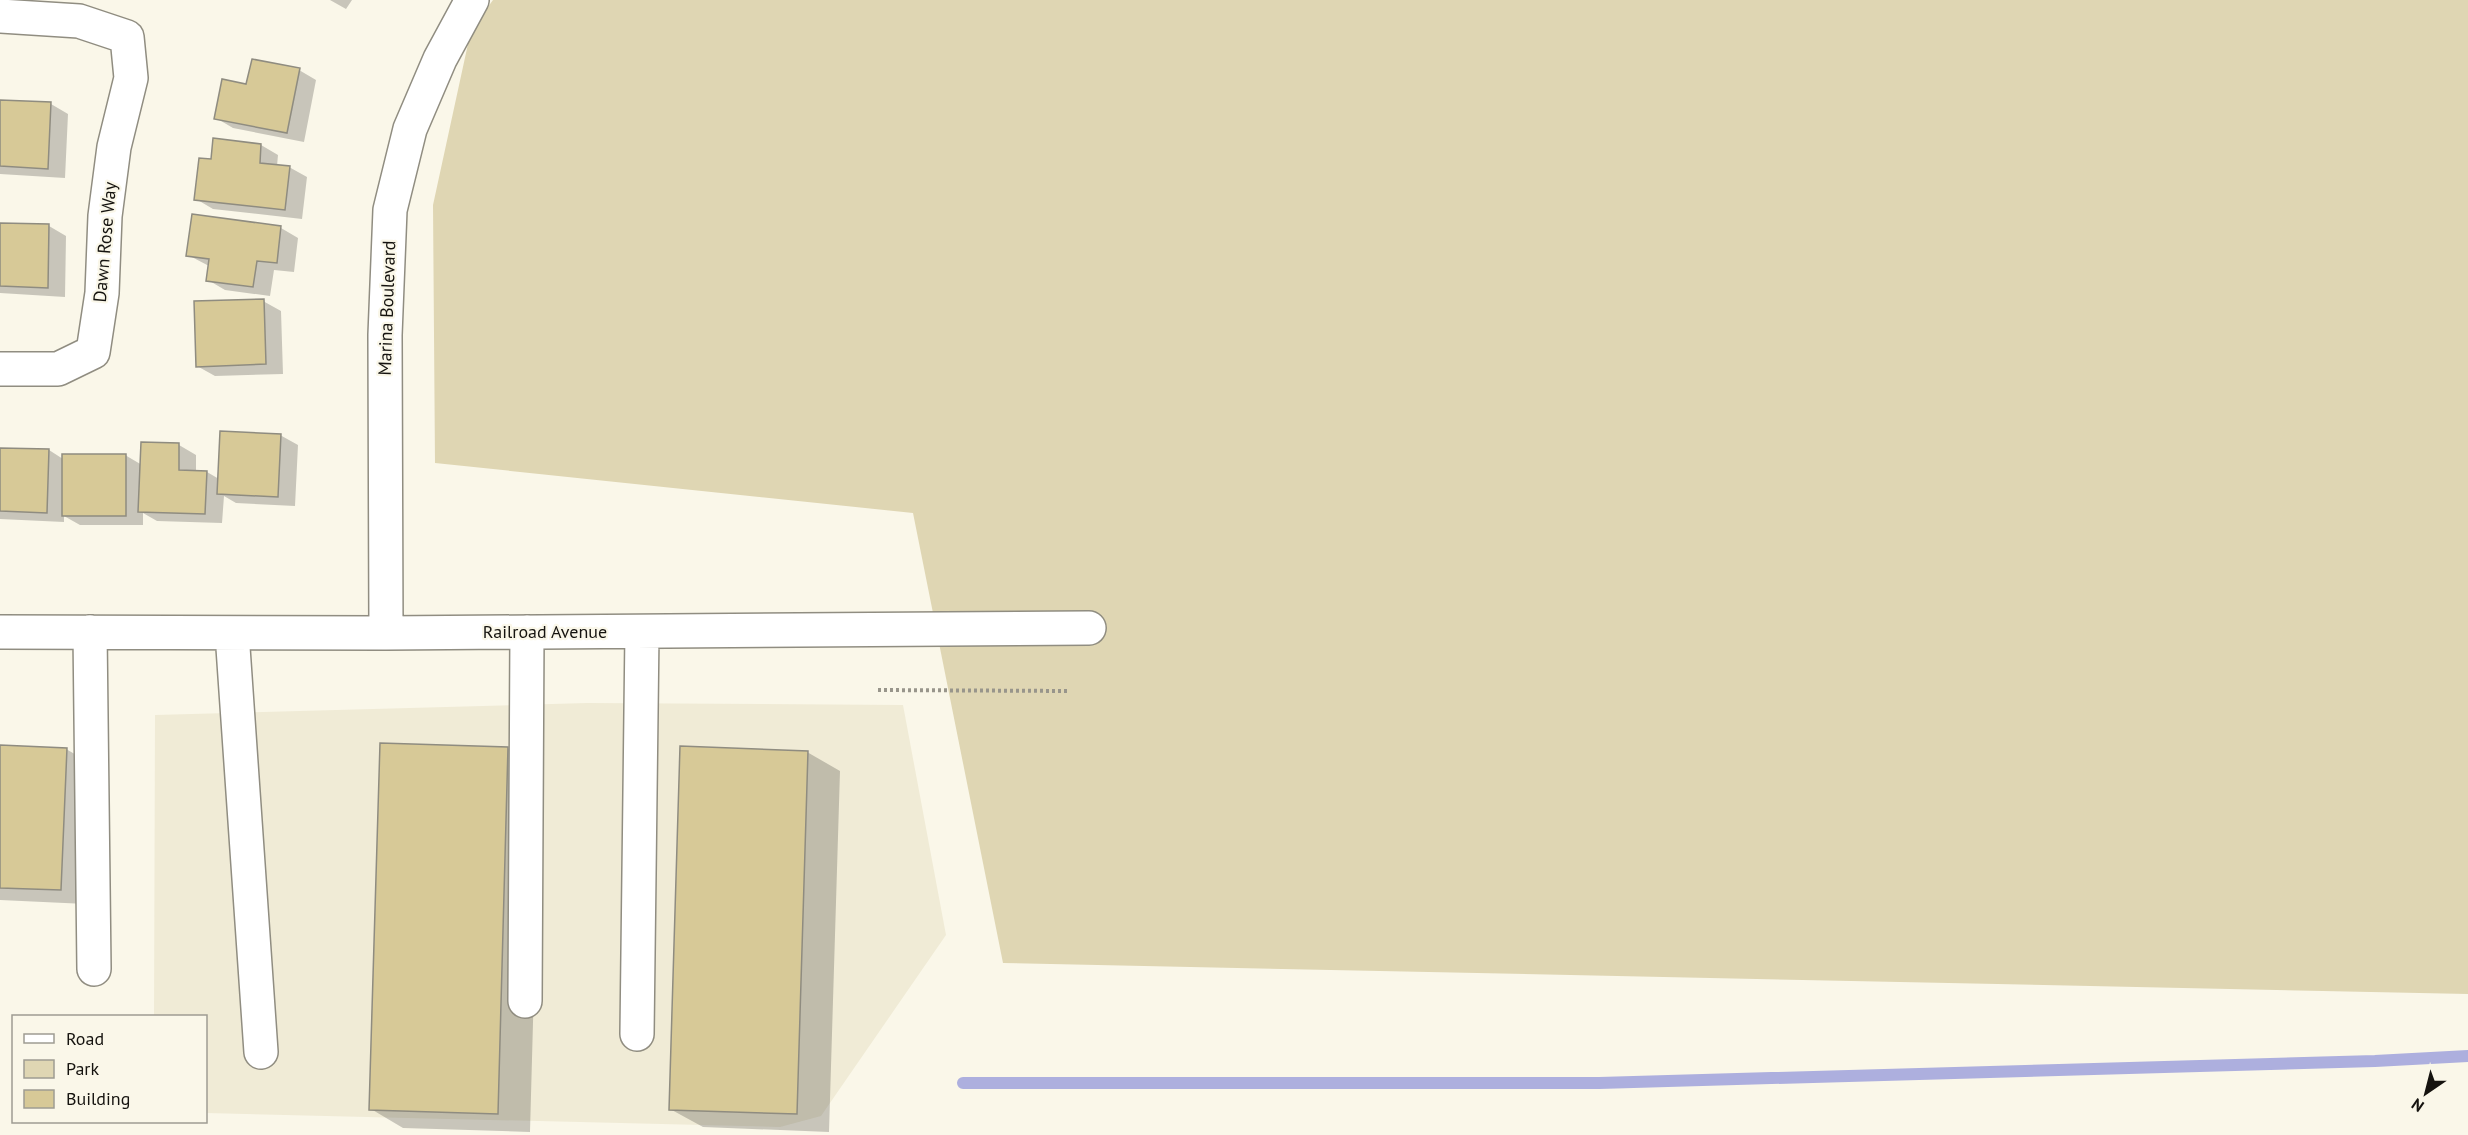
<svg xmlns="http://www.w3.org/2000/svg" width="2468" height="1135" font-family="'PT Sans',sans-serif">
	<rect width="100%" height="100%" fill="#faf7e9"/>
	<!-- built -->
	<path fill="#f0ebd6" d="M587,703L903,705L946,935L821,1116L780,1127L206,1113V1016H154L155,715Z"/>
	<!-- green -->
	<path fill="#dfd6b3" d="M493,0H2468V994L1003,963L913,513L435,463L433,205L471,30Z"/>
	<!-- shadow -->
	<path fill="#0003" d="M330,0H352L346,9Z
		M299,70L316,80L304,142L233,128L216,118L247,86Z
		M0,102L51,104L68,114L65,178L0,174Z
		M214,139L261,145L278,155L277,166L289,167L307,177L302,219L213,209L196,199L212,161Z
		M0,225L49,226L66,236L65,297L0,293Z
		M281,228L298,238L294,272L274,270L270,296L225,290L208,280L209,266L188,255Z
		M263,301L281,311L283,374L215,376L197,366Z
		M280,435L298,445L295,506L236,503L224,496L222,523L157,521L143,513V525H80L64,516V522L0,519V449L49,450L63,459L125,455L142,465L179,445L196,455V472H207L219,479Z
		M0,747L66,749L92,764L86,904L0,900Z
		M507,748L540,767L530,1132L403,1128L371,1109Z
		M807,752L840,771L829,1132L703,1127L670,1109Z"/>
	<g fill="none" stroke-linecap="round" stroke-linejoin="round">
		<!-- stream -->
		<path stroke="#adafde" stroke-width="12" d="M963,1083H1599L2375,1061L2468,1056"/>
	</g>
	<!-- building -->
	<path fill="#d7c997" stroke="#8f8c80" stroke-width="1.5" d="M252,59L300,68L287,133L214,119L222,79L246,84Z
		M0,100L51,102L48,169L0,166Z
		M213,138L261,144L260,163L290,166L285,210L194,200L199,158L211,159Z
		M192,214L281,226L277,263L257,261L253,287L206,281L209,259L186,256Z
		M0,223L49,224L48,288L0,286Z
		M264,299L266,364L196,367L194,301Z
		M220,431L281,434L278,497L217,494Z
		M141,442L179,443V470L207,471L205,514L138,512Z
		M0,448L49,449L47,513L0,511Z
		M62,454H126V516H62Z
		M380,743L508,747L498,1114L369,1110Z
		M0,745L67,748L61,890L0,888Z
		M680,746L808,751L797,1114L669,1110Z"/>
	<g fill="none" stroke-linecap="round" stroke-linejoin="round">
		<!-- minor casing -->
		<g stroke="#908d81" stroke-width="36">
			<path id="minor" d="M0,16L79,21L127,37L131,78L114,147L105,216L102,293L93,352L58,369H0
				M0,632L386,633L1089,628
				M90,632L94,969
				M232,633L261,1052
				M386,633L385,335L390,210L410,129L440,59L472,0
				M525,1001L527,632
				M637,1034L642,632"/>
		</g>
		<!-- path -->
		<path stroke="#98958b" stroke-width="4" stroke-dasharray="3 3" stroke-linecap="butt" d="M878,690L1068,691"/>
		<!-- minor -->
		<use href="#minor" stroke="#fff" stroke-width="33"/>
	</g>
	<g text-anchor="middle" stroke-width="4.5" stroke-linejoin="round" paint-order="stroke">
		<!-- street labels -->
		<g font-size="18" fill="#15130f" stroke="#faf7e9">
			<text transform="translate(105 242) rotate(-85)" y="6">Dawn Rose Way</text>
			<text transform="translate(387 308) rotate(-88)" y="6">Marina Boulevard</text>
			<text x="545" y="638">Railroad Avenue</text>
		</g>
	</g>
	<!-- legend -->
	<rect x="12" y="1015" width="195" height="108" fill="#faf7e9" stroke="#9e9c92" stroke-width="1.5"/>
	<rect x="24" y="1034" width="30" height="9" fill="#ffffff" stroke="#9e9c92" stroke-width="1.5"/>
	<text x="66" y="1045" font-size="18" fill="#15130f">Road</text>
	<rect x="24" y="1060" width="30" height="18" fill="#dfd6b3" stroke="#9e9c92" stroke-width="1.5"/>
	<text x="66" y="1075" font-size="18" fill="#15130f">Park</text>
	<rect x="24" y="1090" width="30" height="18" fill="#d7c997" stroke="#9e9c92" stroke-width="1.5"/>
	<text x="66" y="1105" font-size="18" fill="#15130f">Building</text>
	<!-- north arrow -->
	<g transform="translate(2426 1093) rotate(215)" stroke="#faf7e9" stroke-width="4.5" paint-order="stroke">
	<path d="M0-4.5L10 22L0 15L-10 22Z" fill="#15130f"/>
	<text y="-9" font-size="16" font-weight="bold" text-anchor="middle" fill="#15130f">N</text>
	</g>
</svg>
